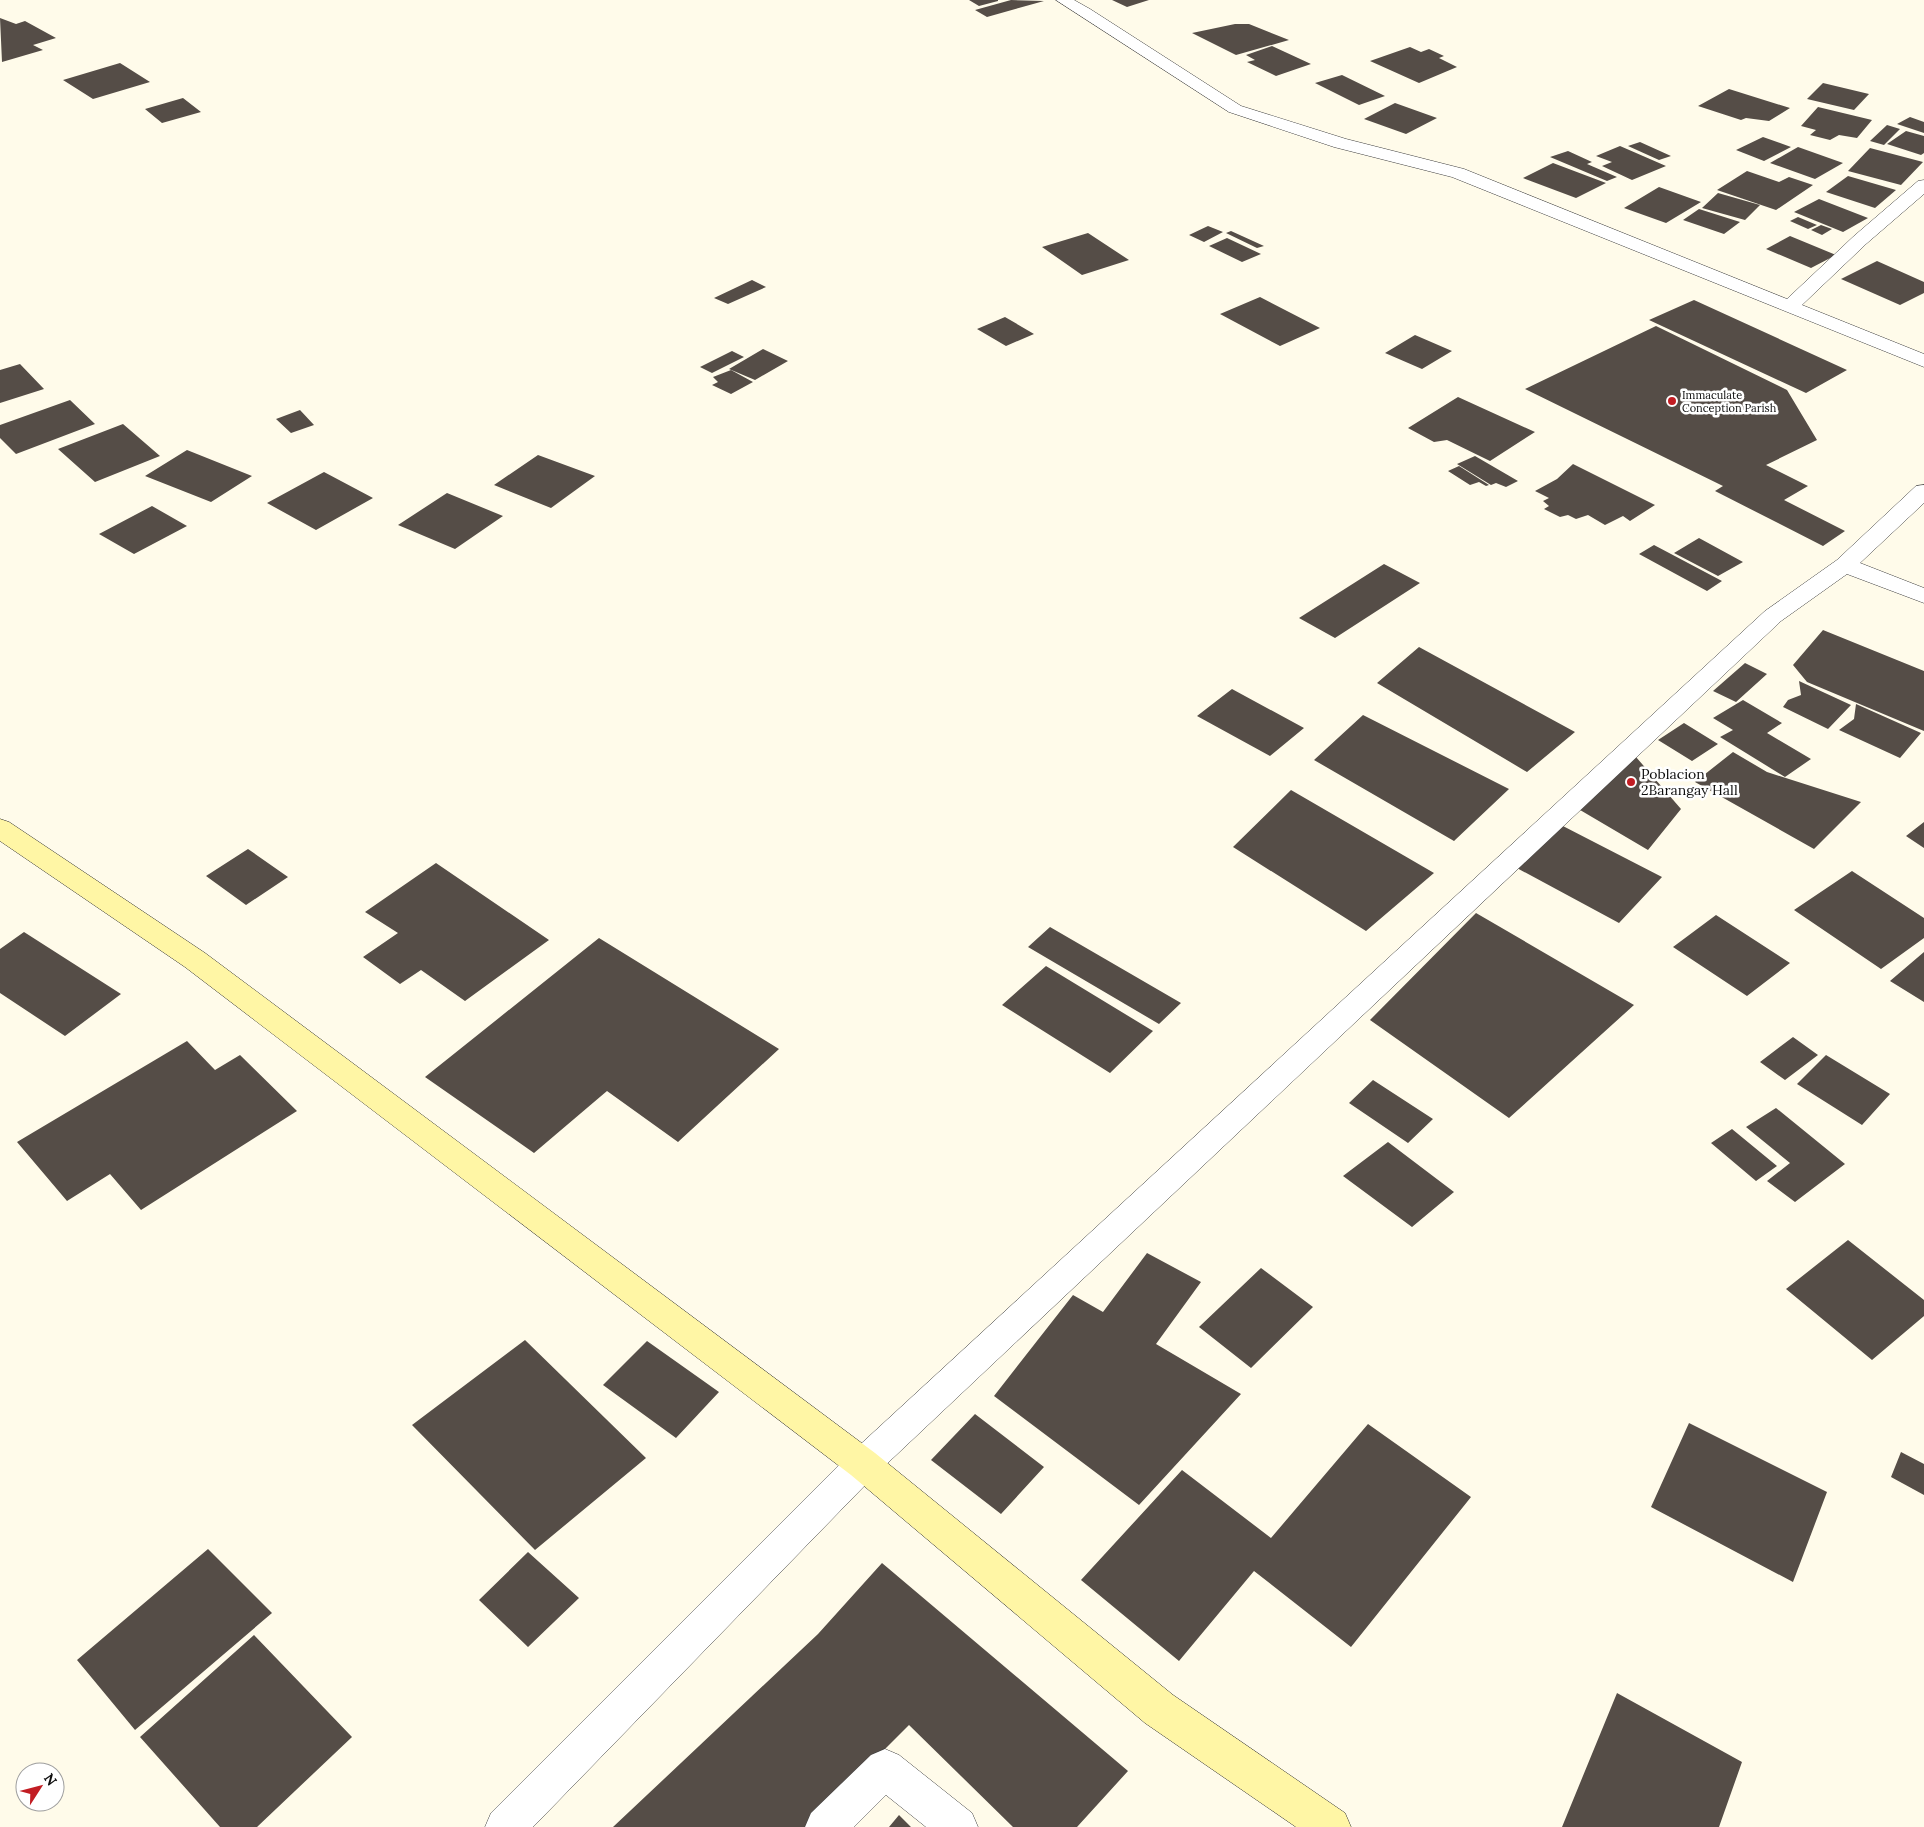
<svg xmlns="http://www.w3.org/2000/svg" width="1924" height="1827" font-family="Lora,serif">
	<rect width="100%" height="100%" fill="#fffbea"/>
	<!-- building -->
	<path fill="#554d47" d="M969,0H998V1L979,6Z
		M1011,0L1044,1L987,17L975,10Z
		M1112,0H1149L1127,7Z
		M0,18L16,24L25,21L56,38L33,45L43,50L2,62Z
		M1235,24H1249L1289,40L1236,55L1192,33Z
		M1272,46L1311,64L1276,76L1247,62L1255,60L1246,55Z
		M1410,47L1421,52L1429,49L1444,56L1439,58L1457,67L1419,83L1370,61Z
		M120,63L150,82L93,99L63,80Z
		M1342,75L1385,96L1359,105L1315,83Z
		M1823,83L1869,94L1854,110L1807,99Z
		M1729,89L1790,108L1769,121L1746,118L1741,120L1698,106Z
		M183,98L201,112L162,123L145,109Z
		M1395,103L1437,118L1406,134L1364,119Z
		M1818,107L1872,120L1857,138L1839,135L1830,140L1810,135L1816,130L1801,126Z
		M1910,117L1924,122V133L1897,124Z
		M1887,125L1900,129L1884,145L1870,141Z
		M1906,131L1924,136V153L1921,155L1887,144Z
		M1763,137L1791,147L1764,161L1736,150Z
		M1640,142L1671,156L1659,160L1628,146Z
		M1620,146L1666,166L1632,180L1602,166L1612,162L1596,156Z
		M1798,147L1843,163L1815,179L1770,163Z
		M1870,148L1923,162L1901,185L1848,171Z
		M1568,151L1592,162L1587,164L1617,177L1607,181L1550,157Z
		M1553,163L1606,183L1576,198L1523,178Z
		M1747,171L1779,182L1789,177L1813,185L1776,210L1717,190Z
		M1848,176L1896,190L1875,208L1826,192Z
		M1659,187L1701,202L1666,223L1624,208Z
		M1718,193L1760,205L1745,220L1702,208Z
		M1819,199L1868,218L1843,232L1794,212Z
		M1699,209L1740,222L1724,234L1683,220Z
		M1798,217L1817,225L1808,229L1790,221Z
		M1821,225L1832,229L1822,235L1811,230Z
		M1208,226L1223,232L1204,242L1189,235Z
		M1231,231L1264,246L1257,248L1226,233Z
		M1088,233L1129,260L1082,275L1042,247Z
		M1790,236L1836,255L1811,268L1766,249Z
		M1227,238L1261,254L1242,262L1209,246Z
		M1877,261L1924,282V293L1900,305L1841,279Z
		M752,280L766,287L728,304L714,298Z
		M1260,297L1320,328L1280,346L1220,314Z
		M1694,300L1847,370L1806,393L1649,320Z
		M1005,317L1034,334L1006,346L977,329Z
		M1656,326L1787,390L1817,440L1766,465L1808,486L1784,500L1845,531L1823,546L1715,491L1723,486L1525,389Z
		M1415,335L1452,351L1422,369L1385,353Z
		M763,349L788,361L755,380L729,369Z
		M732,351L744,357L712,373L700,367Z
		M20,364L44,389L0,403V370Z
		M731,370L753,382L731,394L712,385L718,382L713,377Z
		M1458,397L1535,432L1490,461L1447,440L1434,442L1408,428Z
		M70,400L95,424L16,454L0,438V425Z
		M300,410L314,425L291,433L276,419Z
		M123,424L160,456L95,482L58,449Z
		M187,450L252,476L211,502L145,476Z
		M538,455L595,476L551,508L494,485Z
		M1475,456L1518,481L1506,487L1496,483L1491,485L1457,464Z
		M1573,464L1655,505L1630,521L1623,516L1605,525L1588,515L1576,519L1568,515L1560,517L1544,509L1549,506L1543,501L1549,498L1535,491L1557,479Z
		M1459,466L1489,485L1486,486L1479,482L1470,485L1448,471Z
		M324,472L373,498L316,530L267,503Z
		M447,493L503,516L455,549L398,525Z
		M152,506L187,526L134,554L99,534Z
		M1699,538L1743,562L1718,576L1674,553Z
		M1654,545L1722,581L1707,591L1639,554Z
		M1384,564L1420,583L1335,638L1299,618Z
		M1823,630L1924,671V731L1807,682L1793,665Z
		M1419,647L1575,732L1527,772L1377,683Z
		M1745,663L1767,674L1736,702L1713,691Z
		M1799,681L1851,705L1828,729L1783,707L1788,700L1801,695Z
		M1232,689L1304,728L1270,756L1197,716Z
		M1743,700L1782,723L1767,733L1811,759L1785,777L1720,737L1733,730L1713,718Z
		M1856,704L1921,733L1900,758L1839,730L1854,719Z
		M1363,715L1509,789L1454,841L1314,760Z
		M1684,723L1718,744L1692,761L1658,740Z
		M1733,752L1767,772L1861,802L1814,849L1695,782Z
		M1636,757L1681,809L1648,850L1575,807Z
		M1291,790L1434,873L1366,931L1233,847Z
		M1924,822V848L1906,836Z
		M1559,824L1662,877L1619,923L1515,867Z
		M248,849L288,877L246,905L206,876Z
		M436,863L549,940L465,1001L421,970L400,984L363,957L398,933L365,912Z
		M1852,871L1924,918V938L1881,969L1794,910Z
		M1476,913L1634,1005L1509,1118L1370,1020Z
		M1716,915L1790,963L1747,996L1673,947Z
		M1050,927L1181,1003L1159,1024L1028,947Z
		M24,932L121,994L65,1036L0,993V949Z
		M599,938L779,1049L678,1142L607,1091L534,1153L425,1077Z
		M1924,952V1002L1890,981Z
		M1046,966L1153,1031L1110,1073L1002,1005Z
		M1793,1037L1818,1055L1785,1080L1760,1062Z
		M187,1041L215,1070L240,1055L297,1111L141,1210L110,1174L67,1201L17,1142Z
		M1826,1055L1890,1094L1862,1125L1797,1084Z
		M1373,1080L1433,1119L1408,1143L1349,1103Z
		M1776,1108L1845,1164L1795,1202L1767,1181L1790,1163L1746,1127Z
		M1732,1129L1777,1166L1756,1181L1711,1143Z
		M1388,1142L1454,1192L1412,1227L1343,1176Z
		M1848,1240L1924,1300V1316L1872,1360L1786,1289Z
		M1147,1253L1201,1282L1156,1344L1241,1394L1139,1505L994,1396L1073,1295L1103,1312Z
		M1261,1268L1313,1307L1251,1368L1199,1327Z
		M525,1340L646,1458L535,1550L412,1425Z
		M647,1341L719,1392L676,1438L603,1385Z
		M975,1414L1044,1467L1001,1514L931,1460Z
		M1689,1423L1827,1492L1793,1582L1651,1507Z
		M1368,1424L1471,1497L1351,1647L1254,1571L1179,1661L1081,1580L1182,1470L1271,1538Z
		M1901,1452L1924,1464V1495L1891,1477Z
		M208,1549L272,1613L135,1730L77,1660Z
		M528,1552L579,1598L528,1647L479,1600Z
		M882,1563L1128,1771L1077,1827H1013L909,1725L807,1827H613L818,1634Z
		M254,1635L352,1737L257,1827H220L140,1737Z
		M1617,1693L1742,1762L1719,1827H1562Z
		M899,1815L911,1827H889Z"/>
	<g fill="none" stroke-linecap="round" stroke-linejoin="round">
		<!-- service casing -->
		<g stroke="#3f3f3f" stroke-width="1">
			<path id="service" d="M885,1749L899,1755L972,1813L978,1827H926L886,1795L854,1827H805L811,1813L871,1755Z"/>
		</g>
		<!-- minor casing -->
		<g stroke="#3f3f3f" stroke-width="1">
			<path id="minor" d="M1056,0H1074L1090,9L1241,106L1346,139L1464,169L1787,299L1854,236L1918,181L1924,180V194L1866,244L1802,305L1924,354V367L1452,177L1334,147L1229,112Z
				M1924,485V503L1860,563L1924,588V603L1847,574L1781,621L875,1475L533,1827H485L491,1813L851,1453L1765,611L1837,560L1916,486Z"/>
		</g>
		<!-- secondary casing -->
		<g stroke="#2e2e2e" stroke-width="1">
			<path id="secondary" d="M0,819L9,822L205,953L875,1453L1173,1695L1345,1813L1351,1827H1296L1145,1723L851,1475L185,967L0,841Z"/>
		</g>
		<!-- service -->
		<use href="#service" fill="#fff" fill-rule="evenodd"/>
		<!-- minor -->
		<use href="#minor" fill="#fff" fill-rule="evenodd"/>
		<!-- secondary -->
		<use href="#secondary" fill="#fff6a5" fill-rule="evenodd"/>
	</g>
	<!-- markers -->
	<g fill="#c21d23" stroke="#fff" stroke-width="2">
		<circle cx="1672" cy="401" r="5"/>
		<circle cx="1631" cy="782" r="5"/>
	</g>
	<g text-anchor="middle" stroke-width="5" stroke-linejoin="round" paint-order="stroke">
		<!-- far-poi labels -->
		<g font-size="11" fill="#0c0c0c" stroke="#fff" text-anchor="start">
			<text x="1682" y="399">Immaculate<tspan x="1682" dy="13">Conception Parish</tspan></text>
		</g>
		<!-- poi labels -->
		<g font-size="14" fill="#0c0c0c" stroke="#fff" text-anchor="start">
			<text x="1641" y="779">Poblacion<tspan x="1641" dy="16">2Barangay Hall</tspan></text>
		</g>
	</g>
	<!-- north arrow -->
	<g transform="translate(40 1787) rotate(54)"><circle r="24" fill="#ffffff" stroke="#9e9e9e"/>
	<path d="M0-4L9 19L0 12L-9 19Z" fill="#c21d23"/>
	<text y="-8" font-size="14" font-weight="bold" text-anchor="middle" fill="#0c0c0c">N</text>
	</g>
</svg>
